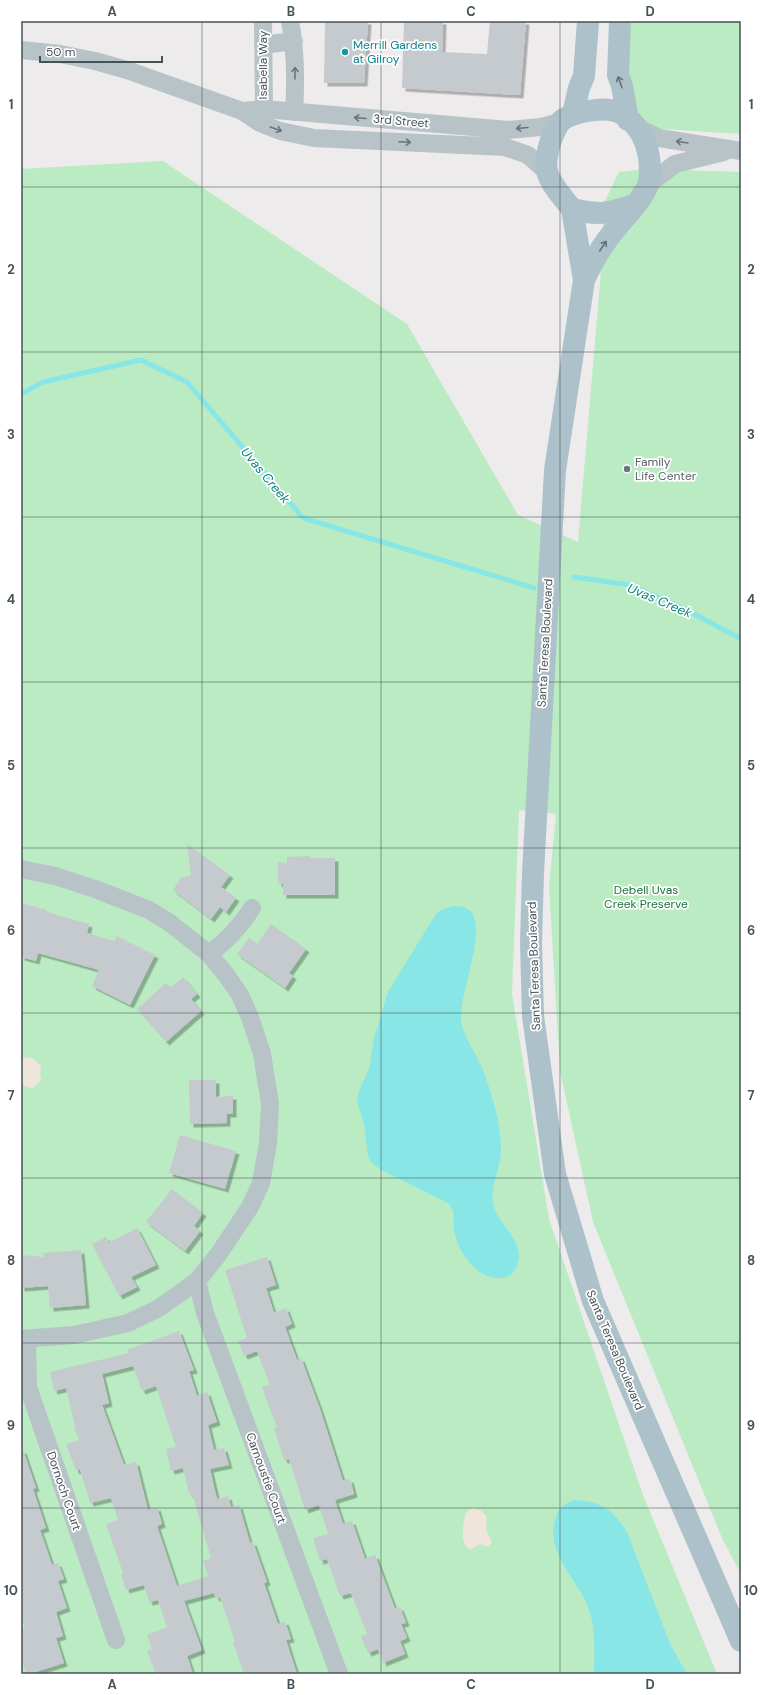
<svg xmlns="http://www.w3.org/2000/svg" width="762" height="1695" font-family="'DM Sans',sans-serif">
	<defs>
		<filter id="shadow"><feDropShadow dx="3.5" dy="3.5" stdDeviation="0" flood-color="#0004"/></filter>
	</defs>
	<rect width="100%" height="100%" fill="#eeebec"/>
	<!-- green -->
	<path fill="#baebc3" d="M617,21H741V134L632,127Z
		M163,161L407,324L518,515L578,542L603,247V205L619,172L646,169L741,172V1574L722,1538L593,1222L560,1071L549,886L556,814L519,810L512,994L549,1219L643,1495L717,1674H21V169Z"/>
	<!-- sand -->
	<path fill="#efe5db" d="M25,1057L32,1058L41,1066L40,1073L41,1080L33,1088L26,1087L21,1083V1059Z
		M474,1508L482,1511L487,1517L486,1529L492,1542L488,1547L480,1544L470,1550C459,1544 463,1523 466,1513L468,1510Z"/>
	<!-- water -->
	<path fill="#89e6e6" d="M452,906C456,906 462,906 466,908C494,921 454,1000 462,1026C467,1042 477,1055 483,1070C492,1095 501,1123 501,1149C501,1168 490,1185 493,1203C497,1226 532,1245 514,1271C510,1277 506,1278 499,1278C491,1278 483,1275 477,1270C466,1262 455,1242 454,1229C453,1218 456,1212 448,1203L381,1170L370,1161L368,1156L364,1124L357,1101L358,1093L369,1069L374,1038L388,992L434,917L439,911Z
		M575,1500C602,1502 612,1509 627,1532L671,1646L687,1674H594C594,1654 596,1632 590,1613C581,1581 543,1554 556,1517C560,1507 565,1503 575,1500Z"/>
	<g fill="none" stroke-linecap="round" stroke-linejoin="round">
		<!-- stream -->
		<path stroke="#89e6e6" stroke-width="5" d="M21,394L43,382L141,360L187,382L303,518L534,588
			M574,577L630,585L685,609L741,639"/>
	</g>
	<!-- building -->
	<path fill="#c5cace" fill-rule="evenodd" filter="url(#shadow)" d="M325,21H368L364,83H324Z
		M404,21H443L442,52L487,54L490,21H526L520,95L402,88Z
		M187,844L230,875L221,887L236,898L226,912L220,907L211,919L173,890L181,878L191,875Z
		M310,856V858H335V895H283V884L278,883V862L287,863V857Z
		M21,903L47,910V912L89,924L87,933L114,941L117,936L155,955L130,1005L92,986L99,970L38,953L36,961L21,957Z
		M271,924L306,949L289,973L293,976L285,988L237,954L249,938L257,944Z
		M183,977L197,994L191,999L201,1011L166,1042L137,1009L166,983L170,988Z
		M189,1080H216V1097L233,1096V1114H227V1123L190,1124Z
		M180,1135L236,1151L225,1189L169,1173Z
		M172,1189L203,1213L194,1226L200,1231L185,1251L146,1222Z
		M137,1228L156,1265L131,1277L137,1287L119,1296L92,1244L106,1237L109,1243Z
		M81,1250L86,1305L50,1308L48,1286L21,1288V1255L44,1257L43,1253Z
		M267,1257L276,1285L266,1288L274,1313L286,1308L292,1324L285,1327L297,1360L301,1358L320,1409L343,1481L350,1479L354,1494L335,1500L343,1524L352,1521L365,1559L375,1555L395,1609L400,1607L406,1623L401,1624L407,1638L400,1641L405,1654L383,1663L378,1649L368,1653L361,1636L367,1634L351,1593L340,1596L327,1559L320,1561L313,1538L328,1534L319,1505L305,1510L289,1459L284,1460L274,1428H277L262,1387L270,1385L257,1351L244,1356L238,1341L247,1338L225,1270Z
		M179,1331L194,1370L189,1371L197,1396L207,1392L217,1422L208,1425L214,1450L224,1448L229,1465L210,1469L217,1499L228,1496L231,1507L239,1505L250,1543L253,1542L267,1582L264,1583L278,1624L285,1621L291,1639L286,1640L297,1674H244L233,1642L235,1641L220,1597L216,1598L214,1593L184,1601L202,1650L187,1656L193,1674H156L147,1651L152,1649L147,1635L167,1627L158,1600L149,1602L144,1585L126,1590L121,1574L123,1573L106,1524L118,1520L111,1498L90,1503L80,1469L76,1471L66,1444L79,1440L74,1427L75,1426L66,1388L54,1391L50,1372L129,1353L127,1350ZM133,1366L142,1391L156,1386L176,1447L166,1449L171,1471L183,1468L189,1494L192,1493L211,1558L203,1561L208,1576L177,1586L157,1526L162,1524L157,1507L148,1510L136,1462L124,1465L102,1405L109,1403L102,1374Z
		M21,1450H23L36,1488L33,1489L46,1528L40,1530L52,1565L58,1563L64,1579L58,1581L67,1608L56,1612L63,1636L56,1638L64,1663L29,1674H26L21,1658V1630L25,1628L21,1617Z"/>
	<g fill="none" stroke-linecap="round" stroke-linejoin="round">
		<!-- minor -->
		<path stroke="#b7c3c7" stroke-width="18" d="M263,21L264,109
			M290,21C296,51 296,81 294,112
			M263,45L294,41
			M21,50L60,54L95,61L127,70L242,111L260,123L280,131L314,138L505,147L528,155L547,172
			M242,111L264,109L508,130L541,127L560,122
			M638,128L659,138L741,151
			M649,184L675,164L724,152
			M21,869L55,876L95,889L149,910L170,923L209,954L227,976L240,995L250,1017L262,1054L270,1104L268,1143L261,1183L250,1207L218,1255L197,1281L159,1308L128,1323L74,1335L21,1339
			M209,954C227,941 240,927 252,908
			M197,1281L205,1313L339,1674
			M27,1339L28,1387L116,1640"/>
		<!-- major -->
		<path stroke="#acc1c9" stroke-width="22" d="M620,21L618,75L622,86L628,120
			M573,114L579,88L584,76L588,21
			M635,205C609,213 600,216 572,209C564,199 550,184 547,171C545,164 547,155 549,147C551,139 555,129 560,122C570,112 605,106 618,112C632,118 644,134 647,149C650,157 651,177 648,185C640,204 622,219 610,236C599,250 591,265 584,280L555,470L533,873L531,943L533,1016L555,1174L593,1301L741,1641
			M572,209L584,280"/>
	</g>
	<!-- one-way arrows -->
	<defs><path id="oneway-shaft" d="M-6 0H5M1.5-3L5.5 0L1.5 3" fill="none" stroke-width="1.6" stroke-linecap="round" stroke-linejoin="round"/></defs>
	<g stroke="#677479">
		<use href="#oneway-shaft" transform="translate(295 73) rotate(-89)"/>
		<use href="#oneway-shaft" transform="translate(360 118) rotate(-175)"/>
		<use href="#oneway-shaft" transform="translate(522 128) rotate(175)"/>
		<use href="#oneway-shaft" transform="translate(276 129) rotate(20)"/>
		<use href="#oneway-shaft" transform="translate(405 142) rotate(3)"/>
		<use href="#oneway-shaft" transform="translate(682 142) rotate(-171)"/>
	</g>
	<g stroke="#647379">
		<use href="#oneway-shaft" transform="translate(620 82) rotate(-109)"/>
		<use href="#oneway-shaft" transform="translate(603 246) rotate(-57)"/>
	</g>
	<!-- grid -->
	<path fill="none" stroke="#455257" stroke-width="1" stroke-opacity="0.55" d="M202,21V1674M381,21V1674M560,21V1674M21,187H741M21,352H741M21,517H741M21,682H741M21,848H741M21,1013H741M21,1178H741M21,1343H741M21,1508H741"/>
	<!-- markers -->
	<circle fill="#0f9aa8" stroke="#fff" stroke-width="1.5" cx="345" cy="52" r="4"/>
	<circle fill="#6b7280" stroke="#fff" stroke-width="1.5" cx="627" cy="469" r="4"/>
	<g text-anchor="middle" stroke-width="3.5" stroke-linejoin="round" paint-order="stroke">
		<!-- culture labels -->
		<g font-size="12" fill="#0d838f" stroke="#fff" text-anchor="start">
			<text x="353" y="49">Merrill Gardens<tspan x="353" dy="14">at Gilroy</tspan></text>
		</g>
		<!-- street labels -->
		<g font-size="12" fill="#455257" stroke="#fff">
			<text transform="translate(263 65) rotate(-90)" y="4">Isabella Way</text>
			<text transform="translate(401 121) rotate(5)" y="4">3rd Street</text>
			<text transform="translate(545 643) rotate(-87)" y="4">Santa Teresa Boulevard</text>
			<text transform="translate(534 966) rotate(-92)" y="4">Santa Teresa Boulevard</text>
			<text transform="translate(615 1350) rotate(67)" y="4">Santa Teresa Boulevard</text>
			<text transform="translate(266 1478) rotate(70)" y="4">Carnoustie Court</text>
			<text transform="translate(64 1491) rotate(71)" y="4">Dornoch Court</text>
		</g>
		<!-- worship labels -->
		<g font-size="12" fill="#5b616d" stroke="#fff" text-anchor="start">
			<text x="635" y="466">Family<tspan x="635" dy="14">Life Center</tspan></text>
		</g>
		<!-- park labels -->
		<g font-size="12" fill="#1b7334" stroke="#fff">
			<text x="646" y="894">Debell Uvas<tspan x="646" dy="14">Creek Preserve</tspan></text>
		</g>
		<!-- water labels -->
		<g font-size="13" font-style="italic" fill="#138080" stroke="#fff">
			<text transform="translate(266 475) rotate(50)" y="5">Uvas Creek</text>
			<text transform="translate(660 600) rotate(23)" y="5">Uvas Creek</text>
		</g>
	</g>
	<!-- border -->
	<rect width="762" height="1695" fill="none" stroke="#ffffff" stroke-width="44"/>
	<!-- scale -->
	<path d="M40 56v6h122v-6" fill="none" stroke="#455257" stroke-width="2"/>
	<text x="46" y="56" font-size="12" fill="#455257" stroke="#ffffff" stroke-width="3" paint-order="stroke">50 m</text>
	<rect x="22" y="22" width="718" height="1651" fill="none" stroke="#455257" stroke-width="1.5"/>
	<g font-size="13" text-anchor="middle" font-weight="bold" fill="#455257">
		<text x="112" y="16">A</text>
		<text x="291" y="16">B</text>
		<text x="471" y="16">C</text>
		<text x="650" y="16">D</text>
		<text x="11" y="109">1</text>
		<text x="751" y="109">1</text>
		<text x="11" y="274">2</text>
		<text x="751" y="274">2</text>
		<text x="11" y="439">3</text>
		<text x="751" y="439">3</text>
		<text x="11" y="604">4</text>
		<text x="751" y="604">4</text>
		<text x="11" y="770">5</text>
		<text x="751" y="770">5</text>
		<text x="11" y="935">6</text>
		<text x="751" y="935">6</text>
		<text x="11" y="1100">7</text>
		<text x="751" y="1100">7</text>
		<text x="11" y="1265">8</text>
		<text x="751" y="1265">8</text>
		<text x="11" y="1430">9</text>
		<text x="751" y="1430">9</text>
		<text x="11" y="1595">10</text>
		<text x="751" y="1595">10</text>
		<text x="112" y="1689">A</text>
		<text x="291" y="1689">B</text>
		<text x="471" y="1689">C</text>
		<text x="650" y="1689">D</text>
	</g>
</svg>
